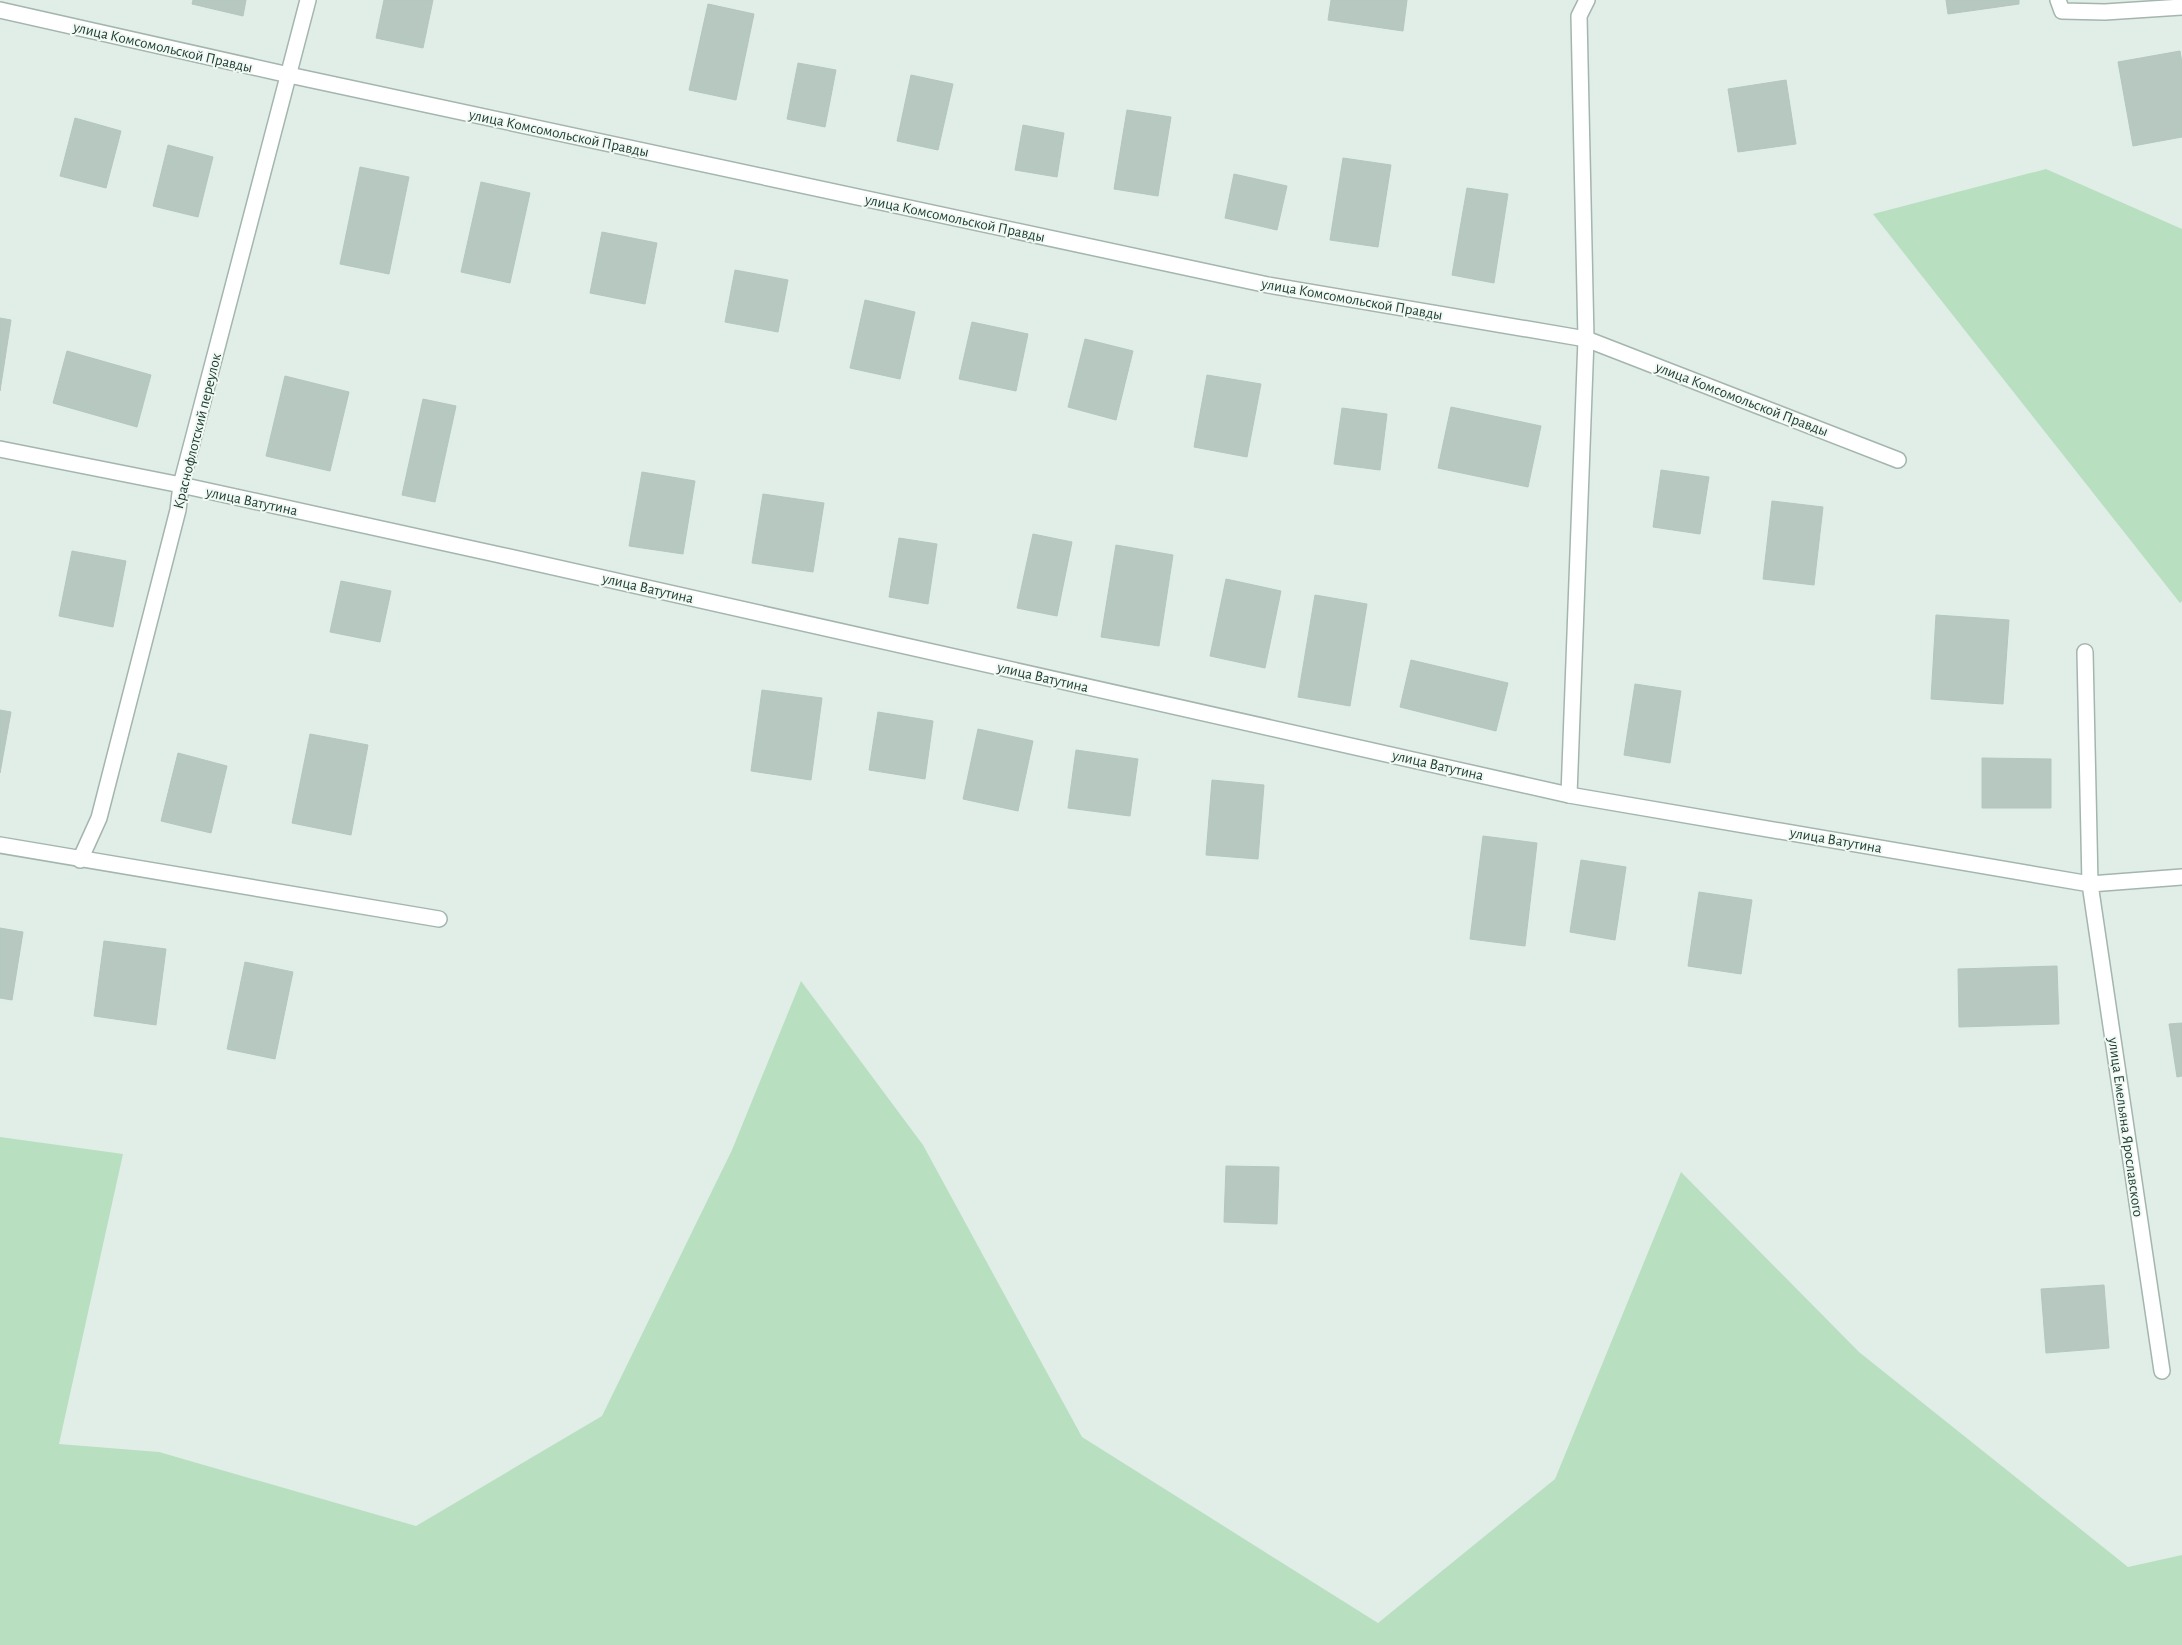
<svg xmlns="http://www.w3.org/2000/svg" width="2182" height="1645" font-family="'Alegreya Sans',sans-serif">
	<rect width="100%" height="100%" fill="#e1ede7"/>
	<!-- green -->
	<path fill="#b8e0c0" d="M2046,169L2182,229V601L2180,603L1873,214Z
		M801,981L923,1145L1082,1437L1378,1623L1555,1479L1681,1172L1859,1352L2128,1567L2182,1555V1645H0V1137L123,1154L59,1444L159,1452L416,1526L602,1416L732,1150Z"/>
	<!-- building -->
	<path fill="#b6c8c0" stroke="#b3c8bd" d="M193,0H246L243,16L192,4Z
		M384,0H433L423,48L376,38Z
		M1331,0H1407L1403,31L1328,20Z
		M1946,0H2019V4L1948,14Z
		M708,4L754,14L736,100L689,90Z
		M2180,51L2182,63V137L2133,146L2118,62Z
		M798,63L836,70L825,127L787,119Z
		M911,75L953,84L938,150L897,141Z
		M1786,80L1796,144L1738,152L1728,89Z
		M1127,110L1171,117L1158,196L1114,189Z
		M75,118L121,131L106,188L60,176Z
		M1023,125L1064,133L1057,177L1015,170Z
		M168,145L213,157L198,217L153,206Z
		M1343,158L1391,165L1378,247L1330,240Z
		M360,167L409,177L389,274L340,264Z
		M1234,174L1287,186L1277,230L1225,218Z
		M481,182L530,193L510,283L461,272Z
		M1467,188L1508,194L1494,283L1452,275Z
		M602,232L657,243L645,304L590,293Z
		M735,270L788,280L778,332L725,322Z
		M865,300L915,312L900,379L850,368Z
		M0,318L11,320L0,391Z
		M972,322L1028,334L1016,391L959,379Z
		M1085,339L1133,351L1116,420L1068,407Z
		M67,351L151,375L137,427L53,403Z
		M1207,375L1261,384L1247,457L1194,447Z
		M285,376L349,392L330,471L266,456Z
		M423,399L456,406L435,502L402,495Z
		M1451,407L1541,426L1528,487L1438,468Z
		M1342,408L1387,414L1380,470L1334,464Z
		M1661,470L1709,477L1700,534L1653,527Z
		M642,472L695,481L683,554L629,546Z
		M763,494L824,503L813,572L752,563Z
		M1772,501L1823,507L1814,585L1763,579Z
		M1033,534L1072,542L1057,616L1017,608Z
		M899,538L937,544L928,604L889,597Z
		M1116,545L1173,555L1159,646L1101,637Z
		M72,551L126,561L113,627L59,616Z
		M1226,579L1281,591L1265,668L1210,656Z
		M341,581L391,591L380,642L330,632Z
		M1315,595L1367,604L1350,706L1298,697Z
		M1936,615L2009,620L2003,704L1931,699Z
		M1411,660L1508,683L1496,731L1400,707Z
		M1635,684L1681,691L1670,763L1624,755Z
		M762,690L822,698L811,780L751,771Z
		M0,710L11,712L0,773Z
		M878,712L933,721L925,779L869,770Z
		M978,729L1033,741L1018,811L963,799Z
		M310,734L368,745L351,835L292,823Z
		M1076,750L1138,759L1130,816L1068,808Z
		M178,753L227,766L211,833L161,821Z
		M1982,758L2051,759V808H1982Z
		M1212,780L1264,785L1258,859L1206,855Z
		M1483,836L1537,843L1525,946L1470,939Z
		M1581,860L1626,867L1615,940L1570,932Z
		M1699,892L1752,900L1741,974L1688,966Z
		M0,928L23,932L12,1000L0,998Z
		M104,941L166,949L156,1025L94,1016Z
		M245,962L293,972L275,1059L227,1049Z
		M2057,966L2059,1024L1959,1027L1958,969Z
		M2182,1023V1076L2177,1077L2169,1024Z
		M1226,1166L1279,1167L1277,1224L1224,1222Z
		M2104,1285L2109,1348L2046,1353L2041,1289Z"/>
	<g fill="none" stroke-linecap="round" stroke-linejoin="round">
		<!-- lane casing -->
		<g stroke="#a3b6ae" stroke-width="18">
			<path id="lane" d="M1569,795L1586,339L1579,16L1587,0"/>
		</g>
		<!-- street casing -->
		<g stroke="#a3b6ae" stroke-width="18">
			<path id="street" d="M2058,0L2062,11L2105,12L2182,7
				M0,10L289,75L1268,285L1586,339L1898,460
				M0,449L181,485L500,555L1569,795L2090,884L2182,877
				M2085,652L2090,884L2162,1371
				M0,845L439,919
				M80,860L99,818L178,510L181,485L308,0"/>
		</g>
		<!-- lane -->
		<use href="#lane" stroke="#fff" stroke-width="15"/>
		<!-- street -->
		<use href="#street" stroke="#fff" stroke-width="15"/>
	</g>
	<g text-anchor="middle" stroke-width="4" stroke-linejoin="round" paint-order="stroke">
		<!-- street labels -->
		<g font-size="15" fill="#204035" stroke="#f2f9f5">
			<text transform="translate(163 47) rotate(13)" y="5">улица Комсомольской Правды</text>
			<text transform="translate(559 133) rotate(12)" y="5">улица Комсомольской Правды</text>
			<text transform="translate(955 218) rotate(12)" y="5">улица Комсомольской Правды</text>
			<text transform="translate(1352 299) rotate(10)" y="5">улица Комсомольской Правды</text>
			<text transform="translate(1742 399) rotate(21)" y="5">улица Комсомольской Правды</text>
			<text transform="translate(197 431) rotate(-76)" y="5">Краснофлотский переулок</text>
			<text transform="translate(252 501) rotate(12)" y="5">улица Ватутина</text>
			<text transform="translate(648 588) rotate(13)" y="5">улица Ватутина</text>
			<text transform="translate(1043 677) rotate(13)" y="5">улица Ватутина</text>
			<text transform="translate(1438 765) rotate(13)" y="5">улица Ватутина</text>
			<text transform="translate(1836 840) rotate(10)" y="5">улица Ватутина</text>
			<text transform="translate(2126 1127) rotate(82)" y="5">улица Емельяна Ярославского</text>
		</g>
	</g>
</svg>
